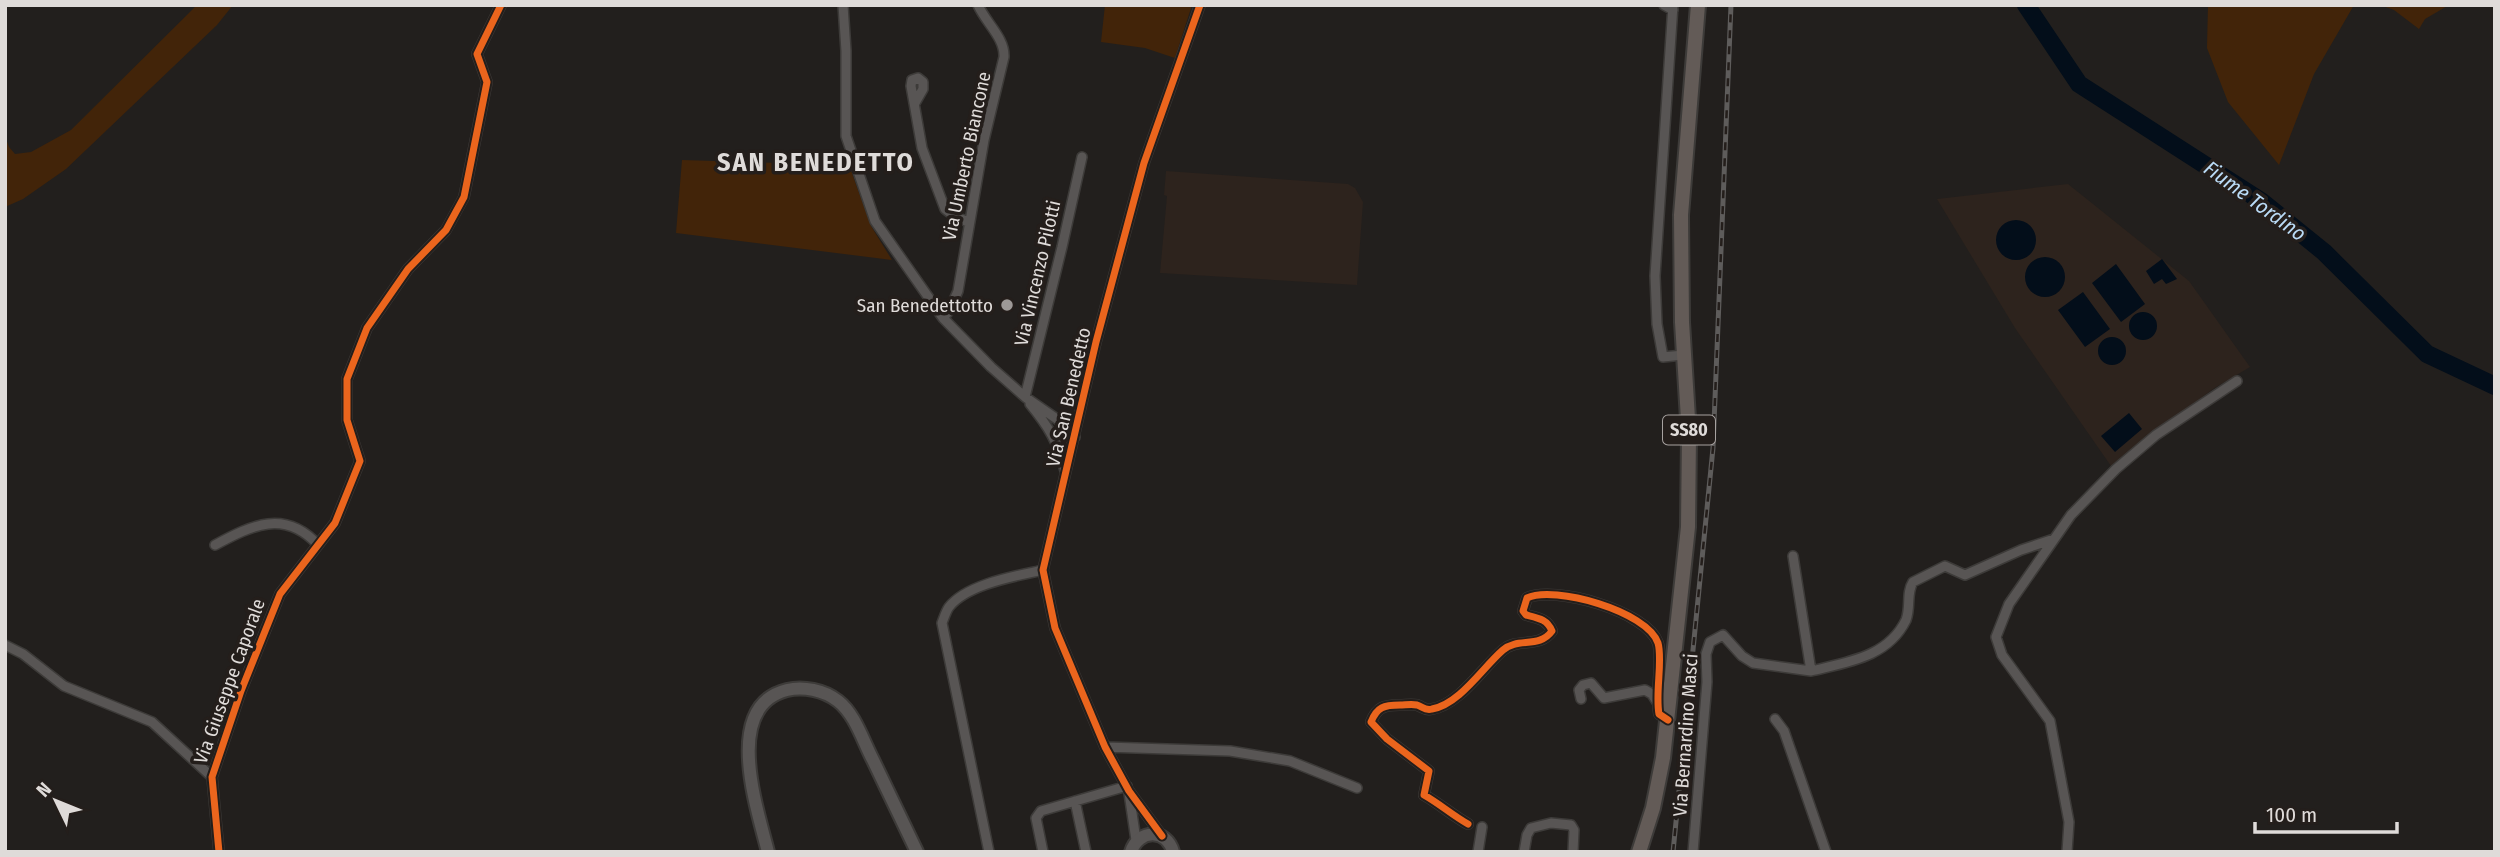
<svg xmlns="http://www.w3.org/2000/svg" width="2500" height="857" font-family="'Fira Sans Condensed',sans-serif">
	<rect width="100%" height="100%" fill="#221f1d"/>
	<!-- built -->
	<path fill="#2d231d" d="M1166,171L1348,184L1355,188L1363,202L1357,285L1160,273L1167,196L1164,195Z
		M2068,184L2189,281L2250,367L2213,389L2111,466L2015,328L1937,199Z"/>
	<!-- green -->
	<path fill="#422409" d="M197,5H233L217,25L66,169L23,199L5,207V136L9,147L15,154L31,152L71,130Z
		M1105,5H1192L1175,58L1145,48L1101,42Z
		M2208,5H2354L2314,74L2279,165L2228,102L2207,48Z
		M2380,5H2449L2425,19L2419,29L2394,10Z
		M682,160L849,165L871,226L892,260L676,233Z"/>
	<!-- water -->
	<path fill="#030e1a" d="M1996 240a20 20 0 1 1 40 0a20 20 0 1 1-40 0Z
		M2025 277a20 20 0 1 1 40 0a20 20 0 1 1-40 0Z
		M2162,259L2177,279L2166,284L2162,279L2154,284L2146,271Z
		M2116,264L2145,304L2121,322L2092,283Z
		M2083,292L2110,329L2085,347L2058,310Z
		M2129 326a14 14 0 1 1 28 0a14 14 0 1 1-28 0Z
		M2098 351a14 14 0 1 1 28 0a14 14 0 1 1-28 0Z
		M2129,413L2142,429L2115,452L2101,436Z"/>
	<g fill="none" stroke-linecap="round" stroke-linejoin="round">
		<!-- river -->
		<path stroke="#030e1a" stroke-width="18" d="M2026,5L2079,84L2261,201L2324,252L2427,354L2495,386"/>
		<!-- street casing -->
		<g stroke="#3d3b39" stroke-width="12">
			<path id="street" d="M843,5L846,51V136L875,221L943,318L991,367L1025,397L1064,424L1075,437
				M1664,5L1673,10
				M1673,5L1655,276L1657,324L1663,357L1683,355
				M915,103L923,89V82L918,78L912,80L911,86L922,148L945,209L954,216L968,222
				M943,318L949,311L958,291L984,140L1004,57C1005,38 986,23 978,5
				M1025,397L1062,247L1082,157
				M1030,404C1048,426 1059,443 1065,471
				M215,545C252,525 285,509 318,545
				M5,645L23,654L64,686L152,722L212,777
				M1811,671C1848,662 1888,657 1906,620C1911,607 1906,593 1913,582L1945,566L1965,575L2021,550L2054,539
				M1581,699L1579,690L1583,685L1591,683L1604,698L1645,690L1652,694L1657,702
				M1775,719L1784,731L1826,852
				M1105,747L1230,751L1290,761L1357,788
				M1129,793L1136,840
				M1075,801L1086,852
				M1468,824C1452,815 1440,804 1424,795L1429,771L1387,739L1371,722C1377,707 1384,705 1400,705C1405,705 1412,704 1417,705C1423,707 1425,711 1432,709C1460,704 1483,667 1503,650C1518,637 1539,649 1552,631C1547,619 1538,618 1526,615L1523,611L1527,598C1554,585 1647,611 1658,643C1663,660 1655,693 1659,714L1668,720
				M1162,836L1129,791L1105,747L1055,628L1043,570L1096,342L1144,163L1200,5
				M219,852L212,777L241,691L280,594L335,523L360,461L347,420V379L367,328L408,269L446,230L464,197L487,82L477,54L501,5
				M989,852L942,623C944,618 946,611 949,607C967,584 1016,576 1043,570
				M1043,852L1036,818L1041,811L1127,786
				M1478,852L1482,827
				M1524,852L1527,835L1531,828L1551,823L1571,825L1574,830L1573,852
				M1693,852L1707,682L1706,654L1710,642L1723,635L1742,656L1753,663L1811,671L1793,556
				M2067,852L2069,822L2050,721L2002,655L1996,637L2009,604L2071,515L2116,469L2156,435L2237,381"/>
		</g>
		<!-- secondary casing -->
		<g stroke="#3d3b39" stroke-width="16">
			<path id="secondary" d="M768,852C757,808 722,706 787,690C803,686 824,690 838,701C855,714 863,741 873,760C888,791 902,821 917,852
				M1131,852C1138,829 1167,828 1173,852"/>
		</g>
		<!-- primary casing -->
		<g stroke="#3d3b39" stroke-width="18">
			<path id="primary" d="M1639,852L1653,808L1663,758L1688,527L1689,435L1682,322L1681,215L1698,5"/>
		</g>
		<!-- street -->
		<use href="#street" stroke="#585554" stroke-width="9"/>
		<!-- secondary -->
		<use href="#secondary" stroke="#585554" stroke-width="12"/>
		<!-- primary -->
		<use href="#primary" stroke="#635b57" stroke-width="14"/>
		<!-- rail casing -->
		<g stroke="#5e5c5b" stroke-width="5">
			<path id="rail" d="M1673,852L1713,448L1731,5"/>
		</g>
		<!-- rail -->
		<use href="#rail" stroke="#241e1b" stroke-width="2.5" stroke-dasharray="8" stroke-linecap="butt"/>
		<!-- cycleway casing -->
		<g stroke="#241e1b" stroke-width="11">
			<path id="cycleway" d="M1468,824C1452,815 1440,804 1424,795L1429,771L1387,739L1371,722C1377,707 1384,705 1400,705C1405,705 1412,704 1417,705C1423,707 1425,711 1432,709C1460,704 1483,667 1503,650C1518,637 1539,649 1552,631C1547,619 1538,618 1526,615L1523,611L1527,598C1554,585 1647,611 1658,643C1663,660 1655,693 1659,714L1668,720
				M1162,836L1129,791L1105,747L1055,628L1043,570L1096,342L1144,163L1200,5
				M219,852L212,777L241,691L280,594L335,523L360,461L347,420V379L367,328L408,269L446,230L464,197L487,82L477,54L501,5"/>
		</g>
		<!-- cycleway -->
		<use href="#cycleway" stroke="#eb651d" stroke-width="7"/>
	</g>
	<!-- markers -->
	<circle fill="#9d9997" stroke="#241e1b" stroke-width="2.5" cx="1007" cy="305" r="7"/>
	<g text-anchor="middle" stroke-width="7" stroke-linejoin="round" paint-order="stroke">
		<!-- shield labels -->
		<rect fill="#241e1b" stroke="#a7a2a0" stroke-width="2" x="1663" y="415.5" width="52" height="29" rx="5"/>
		<g font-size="18" font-weight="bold" fill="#dfdbd9">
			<text x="1689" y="436">SS80</text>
		</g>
		<!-- street labels -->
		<g font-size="19" fill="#dfdbd9" stroke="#241e1b">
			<text transform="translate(966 156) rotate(-78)" y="7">Via Umberto Biancone</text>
			<text transform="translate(1037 273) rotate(-77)" y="7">Via Vincenzo Pilotti</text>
			<text transform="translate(1068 397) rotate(-77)" y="7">Via San Benedetto</text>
			<text transform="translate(229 681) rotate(-70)" y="7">Via Giuseppe Caporale</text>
			<text transform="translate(1685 735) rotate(-86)" y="7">Via Bernardino Masci</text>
		</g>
		<!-- poi labels -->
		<g font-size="19" fill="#dfdbd9" stroke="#241e1b" text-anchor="end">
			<text x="993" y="312">San Benedettotto</text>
		</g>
		<!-- water labels -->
		<g font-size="21" font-style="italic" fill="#badbf6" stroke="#241e1b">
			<text transform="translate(2255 201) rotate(36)" y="7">Fiume Tordino</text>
		</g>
		<!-- district labels -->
		<g font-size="26" font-weight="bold" letter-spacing="2" fill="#dfdbd9" stroke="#241e1b">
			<text x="816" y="171">SAN BENEDETTO</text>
		</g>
	</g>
	<!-- border -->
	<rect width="2500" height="857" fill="none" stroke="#dfdbd9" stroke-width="14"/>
	<!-- north arrow -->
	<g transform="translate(56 801) rotate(313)" stroke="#241e1b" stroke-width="5" paint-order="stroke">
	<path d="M0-5L12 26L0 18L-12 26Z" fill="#dfdbd9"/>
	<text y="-10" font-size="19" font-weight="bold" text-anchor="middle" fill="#dfdbd9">N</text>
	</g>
	<!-- scale -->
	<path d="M2255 822v10h142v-10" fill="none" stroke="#dfdbd9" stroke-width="3.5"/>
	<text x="2266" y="822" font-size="21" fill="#dfdbd9" stroke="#241e1b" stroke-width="5" paint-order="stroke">100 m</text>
</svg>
